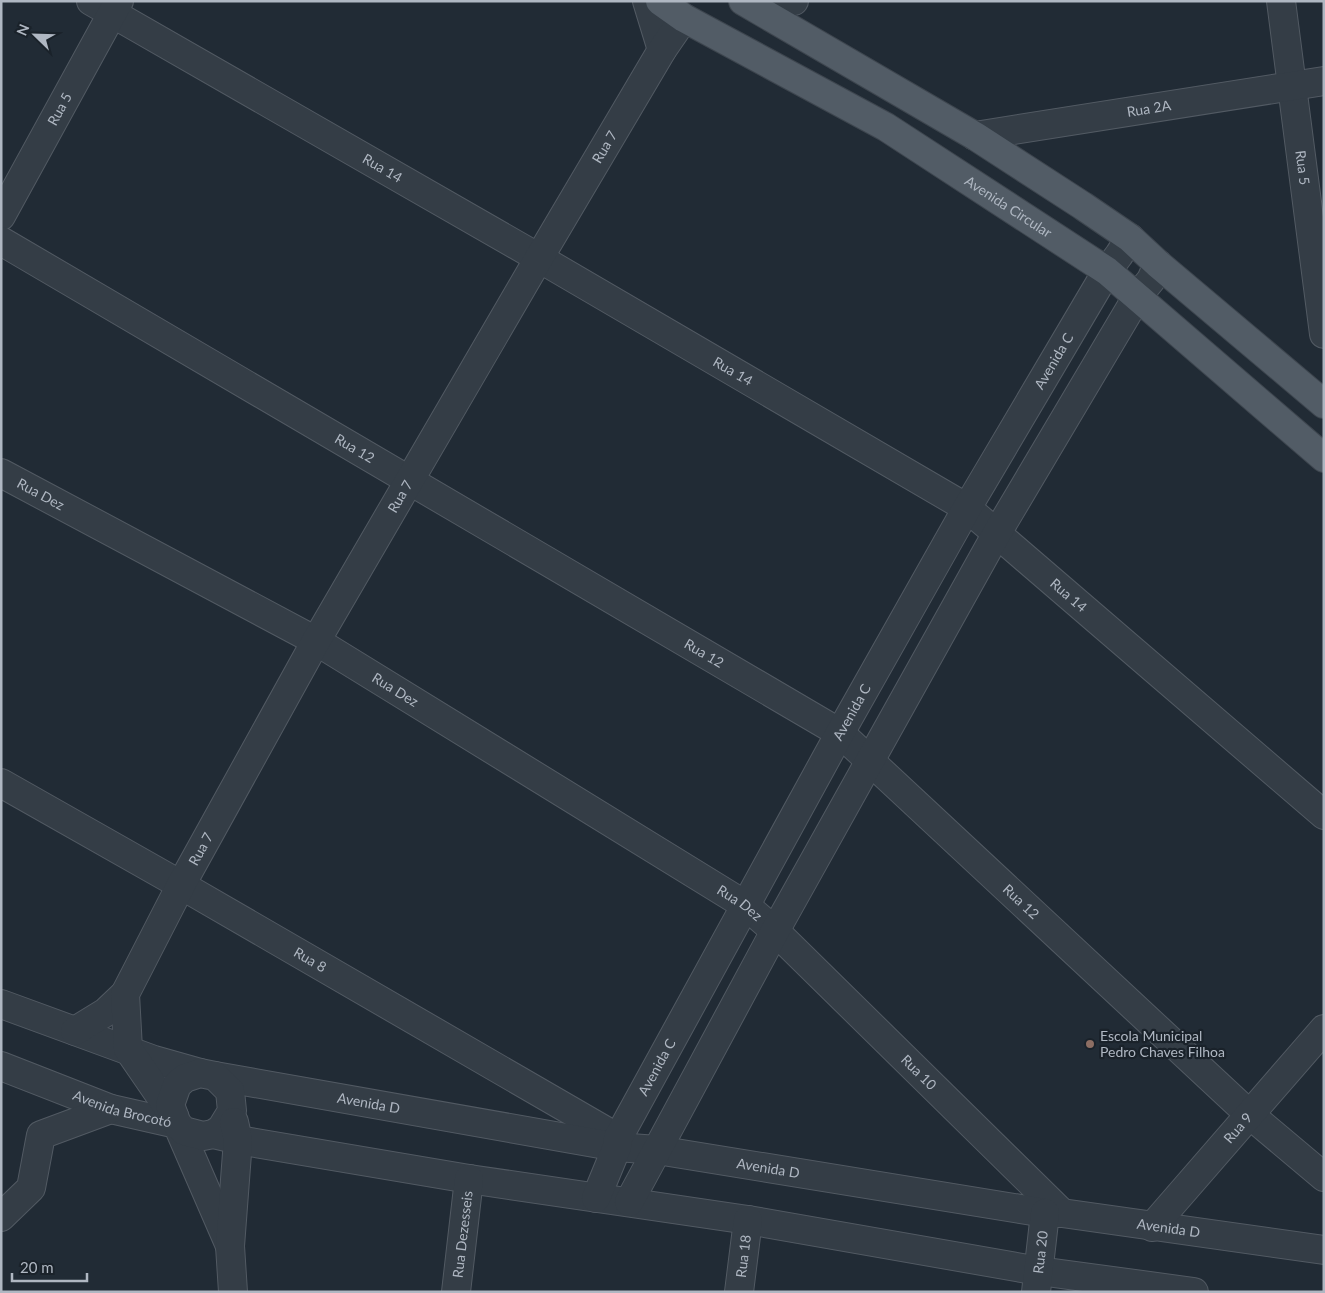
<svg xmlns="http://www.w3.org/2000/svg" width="1325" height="1293" font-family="Lato,sans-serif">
	<rect width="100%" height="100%" fill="#212b35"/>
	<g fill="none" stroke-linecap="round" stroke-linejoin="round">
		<!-- minor casing -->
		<g stroke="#525a63" stroke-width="30">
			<g id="minor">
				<path id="s1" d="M91,1L539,258L967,508L1324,815"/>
				<path d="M647,1L662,50"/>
				<path id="s2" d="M1281,1L1324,334"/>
				<path d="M755,7L794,1"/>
				<path id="s3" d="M975,136L1324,81"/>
				<path id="s4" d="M1,216L119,1"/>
				<path id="s5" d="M1,241L840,733L1249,1114L1324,1177"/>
				<path id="s6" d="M1,473L316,641L745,905L775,931L1062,1213"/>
				<path id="s7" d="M1,783L181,885L618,1138"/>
				<path d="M1,1004L154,1060L200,1073"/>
				<path d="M75,1031L106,1012L125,994"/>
				<path id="s8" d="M1,1066L111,1109L177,1124L230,1246"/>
				<path id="s9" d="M215,1076L617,1147L657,1150L1045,1213H1062L1324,1250"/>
				<path id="s10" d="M174,1116L128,1049L125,994L181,885L316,641L539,258L662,50L684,18"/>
				<path d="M213,1134L221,1129L232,1111L230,1091L215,1076L200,1073L185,1078L177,1085L170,1105L177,1124L184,1131L203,1136L213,1134L238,1140L469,1179L748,1220L1039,1271L1194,1292"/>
				<path id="s11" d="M596,1198L617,1147L618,1138L840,733L967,508L1107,271L1119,255L1130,238"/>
				<path d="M629,1202L775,931L997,533L1137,297L1151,280L1158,264"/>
				<path d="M1,1217L31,1188L41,1135L111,1109"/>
				<path id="s12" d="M1152,1227L1324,1029"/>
				<path d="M233,1292L230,1246L238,1140L234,1122"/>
				<path id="s13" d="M456,1292L469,1179"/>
				<path id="s14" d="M739,1292L748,1220"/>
				<path id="s15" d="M1036,1292L1045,1213"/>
			</g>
		</g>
		<!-- major casing -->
		<g stroke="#3e464f" stroke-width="30">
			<g id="major">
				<path id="s16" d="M660,1L684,18L886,127L1107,271L1324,458"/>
				<path d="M743,1L975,136L1083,206L1130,238L1158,264L1324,404"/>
			</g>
		</g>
		<!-- minor -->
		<use href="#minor" stroke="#343d46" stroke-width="28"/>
		<!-- major -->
		<use href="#major" stroke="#525c66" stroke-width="28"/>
	</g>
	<!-- markers -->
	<circle fill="#8d6e63" stroke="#1a222a" stroke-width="2" cx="1090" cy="1044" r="5"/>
	<g text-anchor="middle" stroke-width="4.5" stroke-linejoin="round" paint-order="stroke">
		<!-- street labels -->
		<g font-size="14" fill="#afb7c2" stroke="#1a222a">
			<text dy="5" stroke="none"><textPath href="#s4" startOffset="122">Rua 5</textPath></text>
			<text dy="5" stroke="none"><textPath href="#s3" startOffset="176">Rua 2A</textPath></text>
			<text dy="5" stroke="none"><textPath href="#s10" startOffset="1110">Rua 7</textPath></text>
			<text dy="5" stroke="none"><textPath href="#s2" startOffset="168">Rua 5</textPath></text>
			<text dy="5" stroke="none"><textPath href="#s1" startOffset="336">Rua 14</textPath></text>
			<text dy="5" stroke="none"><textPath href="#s16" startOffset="405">Avenida Circular</textPath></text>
			<text dy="5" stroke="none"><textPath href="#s11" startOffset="955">Avenida C</textPath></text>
			<text dy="5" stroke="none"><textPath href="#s1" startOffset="741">Rua 14</textPath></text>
			<text dy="5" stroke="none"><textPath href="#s5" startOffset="410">Rua 12</textPath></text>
			<text dy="5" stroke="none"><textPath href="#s6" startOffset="45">Rua Dez</textPath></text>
			<text dy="5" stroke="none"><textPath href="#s10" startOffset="705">Rua 7</textPath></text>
			<text dy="5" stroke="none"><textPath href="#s1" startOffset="1146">Rua 14</textPath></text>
			<text dy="5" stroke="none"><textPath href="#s5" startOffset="815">Rua 12</textPath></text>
			<text dy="5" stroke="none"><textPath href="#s6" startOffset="450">Rua Dez</textPath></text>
			<text dy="5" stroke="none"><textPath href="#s11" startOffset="550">Avenida C</textPath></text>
			<text dy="5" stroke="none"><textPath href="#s10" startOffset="300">Rua 7</textPath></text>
			<text dy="5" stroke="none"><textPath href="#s5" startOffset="1220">Rua 12</textPath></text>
			<text dy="5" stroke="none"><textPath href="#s6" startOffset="855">Rua Dez</textPath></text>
			<text dy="5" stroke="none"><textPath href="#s7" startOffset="356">Rua 8</textPath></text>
			<text dy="5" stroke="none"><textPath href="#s11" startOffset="145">Avenida C</textPath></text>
			<text dy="5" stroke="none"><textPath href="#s6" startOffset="1102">Rua 10</textPath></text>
			<text dy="5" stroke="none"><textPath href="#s9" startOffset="156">Avenida D</textPath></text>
			<text dy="5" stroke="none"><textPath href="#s8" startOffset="129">Avenida Brocotó</textPath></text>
			<text dy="5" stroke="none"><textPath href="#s12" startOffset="131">Rua 9</textPath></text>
			<text dy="5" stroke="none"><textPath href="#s9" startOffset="561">Avenida D</textPath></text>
			<text dy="5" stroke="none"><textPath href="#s9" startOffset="966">Avenida D</textPath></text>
			<text dy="5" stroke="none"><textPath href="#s13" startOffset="58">Rua Dezesseis</textPath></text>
			<text dy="5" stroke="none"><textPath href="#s15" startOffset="40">Rua 20</textPath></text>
			<text dy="5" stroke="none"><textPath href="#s14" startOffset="36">Rua 18</textPath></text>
		</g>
		<!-- poi labels -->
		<g font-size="14" fill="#afb7c2" stroke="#1a222a" text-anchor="start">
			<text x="1100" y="1041">Escola Municipal<tspan x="1100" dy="16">Pedro Chaves Filhoa</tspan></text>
		</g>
	</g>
	<!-- border -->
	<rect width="1325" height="1293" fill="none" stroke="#afb7c2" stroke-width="5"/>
	<!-- north arrow -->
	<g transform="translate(35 35) rotate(293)" stroke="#1a222a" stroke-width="4" paint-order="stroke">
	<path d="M0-4L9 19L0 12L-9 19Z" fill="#afb7c2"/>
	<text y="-8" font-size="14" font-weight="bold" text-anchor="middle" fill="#afb7c2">N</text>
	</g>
	<!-- scale -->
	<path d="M12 1273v8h75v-8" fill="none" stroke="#afb7c2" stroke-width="2.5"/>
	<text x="20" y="1273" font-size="15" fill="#afb7c2" stroke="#1a222a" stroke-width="4" paint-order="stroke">20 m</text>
</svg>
